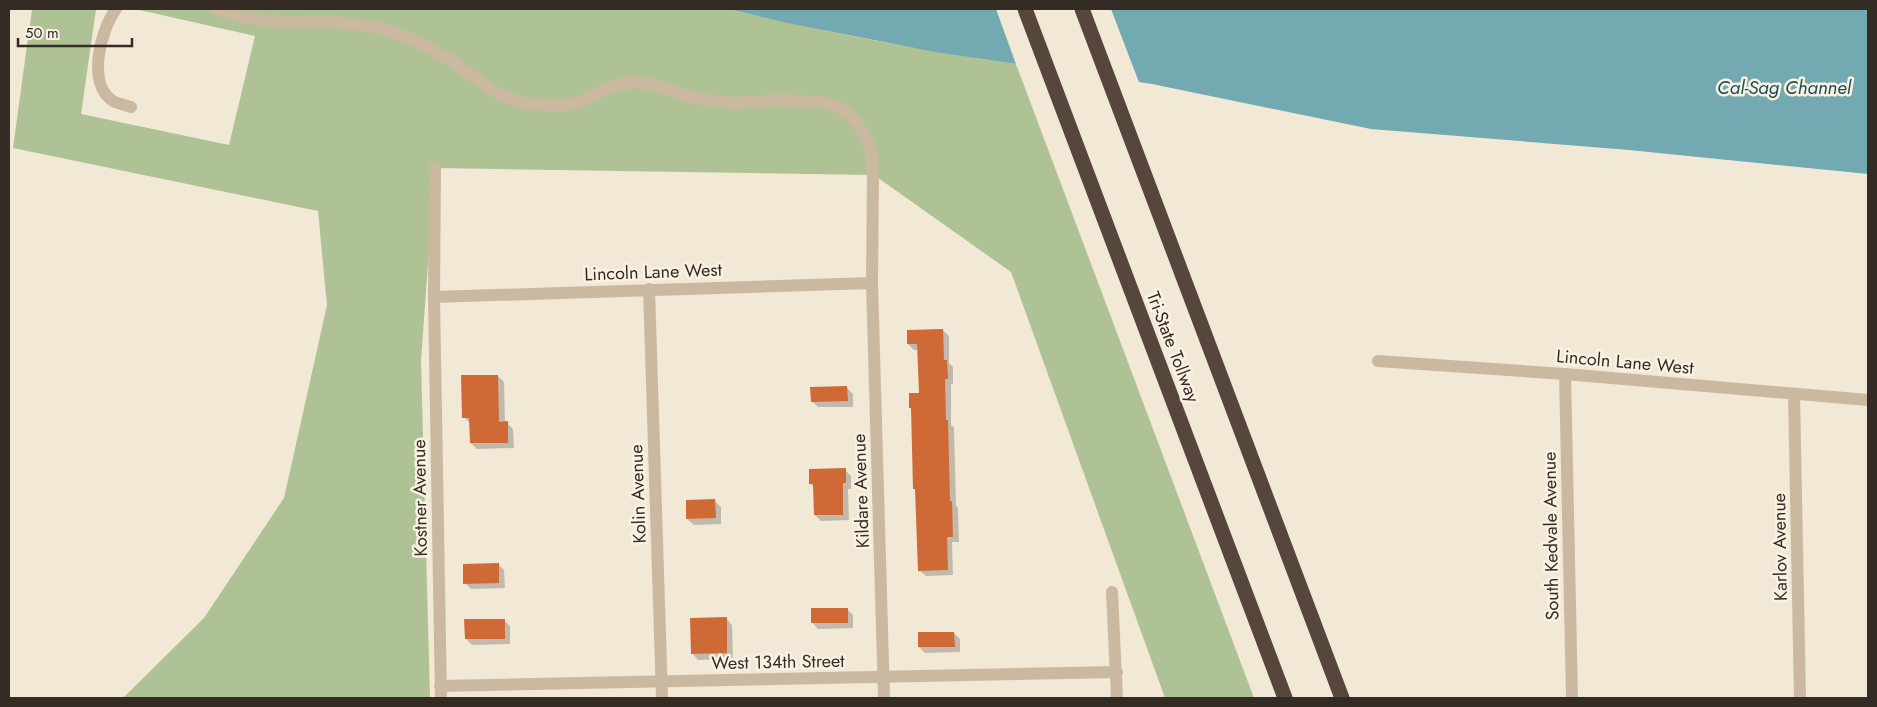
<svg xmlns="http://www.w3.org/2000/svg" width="1877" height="707" font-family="Jost,sans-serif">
	<rect width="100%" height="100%" fill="#f2e8d6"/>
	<!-- green -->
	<path fill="#afc295" d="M32,9H96L81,114L229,145L255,36L135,9H729C824,32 920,50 1016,64L1254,698H1165L1011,272L874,175L435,168L421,360L430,698H123L204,618L284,498L327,305L318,211L13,148Z"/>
	<!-- water -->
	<path fill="#73a9b1" d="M729,9H1868V174L1629,150L1371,129L1152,84L935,52L787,23Z"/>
	<!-- pier -->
	<path fill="#f2e8d6" d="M996,9H1111L1140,85L1017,67Z"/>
	<!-- shadow -->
	<path fill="#0003" d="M943,330L949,336V363L953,367V384H951V425L954,427L956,506L958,508L959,542H952L953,575L926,576L919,570L917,491L914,489L912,409L910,407L920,394L919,350H914L908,344Z
		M498,376L504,382L505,423H507L513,429L514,448L477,449L471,443L470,423L464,417Z
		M847,388L853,394V407H818L812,401Z
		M845,470L851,476V489H848L849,520L821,521L815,515V488L810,483Z
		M715,501L721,507V524L694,525L687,519Z
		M498,564L504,570L505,588L471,589L465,583Z
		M847,609L853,615V628L818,629L812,622Z
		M726,618L732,625L733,659L698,660L692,653Z
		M504,620L510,626V644L472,645L466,639Z
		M954,633L960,639V652L925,653L919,647Z"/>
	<!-- building -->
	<path fill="#cf6a37" d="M943,329L944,360H947L948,379H945L946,420H948L950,501H952L953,537H947L948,570L918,571L915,489H913L911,408H909V393H919L917,344H907V330Z
		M461,375H498L499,422L508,421V443H470L469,418H462Z
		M847,386L848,401L811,402L810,387Z
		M846,468V483H843V515H814L813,484H809V469Z
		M715,499L716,518L686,519V500Z
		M499,563V583L463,584V564Z
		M811,608H848V623H811Z
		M727,617V653L691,654L690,618Z
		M464,619H505V639H465Z
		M918,632H954L955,647H918Z"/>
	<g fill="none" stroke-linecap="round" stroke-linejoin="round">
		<!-- minor -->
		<path stroke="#cbb8a1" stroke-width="12" d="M116,9C101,29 86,84 113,101C118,104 126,105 131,107
			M215,9L247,18L277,21L336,22L380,28L416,41L453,62L495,92L518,102L551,106L575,104L613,86L634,82L651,84L694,98L732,103L780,100L824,102L840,108L856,121L870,146L873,175L872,283L884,698
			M435,168L434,297L441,698
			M649,289L662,698
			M434,297L872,283
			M1378,361L1565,374L1868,400
			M1565,374L1572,698
			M1794,394L1800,698
			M1112,592L1117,698
			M440,686L1117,672"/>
		<!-- highway -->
		<path stroke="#56463b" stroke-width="15" d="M1025,9L1285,698
			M1082,9L1342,698"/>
	</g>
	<g text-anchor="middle" stroke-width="5" stroke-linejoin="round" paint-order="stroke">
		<!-- street labels -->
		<g font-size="18" fill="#352b25" stroke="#faf1e2">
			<text transform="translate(653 272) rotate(-2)" y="6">Lincoln Lane West</text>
			<text transform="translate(1173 347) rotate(69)" y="6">Tri-State Tollway</text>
			<text transform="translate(1625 362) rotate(5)" y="6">Lincoln Lane West</text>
			<text transform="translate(861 491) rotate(-92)" y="6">Kildare Avenue</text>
			<text transform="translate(638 494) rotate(-92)" y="6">Kolin Avenue</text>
			<text transform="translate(420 498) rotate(-91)" y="6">Kostner Avenue</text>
			<text transform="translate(1551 536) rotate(-91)" y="6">South Kedvale Avenue</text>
			<text transform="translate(1780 547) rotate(-91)" y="6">Karlov Avenue</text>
			<text transform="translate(778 662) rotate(-1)" y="6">West 134th Street</text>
		</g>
		<!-- water labels -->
		<g font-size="19" font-style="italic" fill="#184e59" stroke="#faf1e2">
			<text x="1784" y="94">Cal-Sag Channel</text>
		</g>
	</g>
	<!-- border -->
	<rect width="1877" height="707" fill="none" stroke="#352b25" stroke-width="20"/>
	<!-- scale -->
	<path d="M18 38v8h114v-8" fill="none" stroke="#352b25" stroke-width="2.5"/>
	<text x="25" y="38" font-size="15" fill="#352b25" stroke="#faf1e2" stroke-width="4" paint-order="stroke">50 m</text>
</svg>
